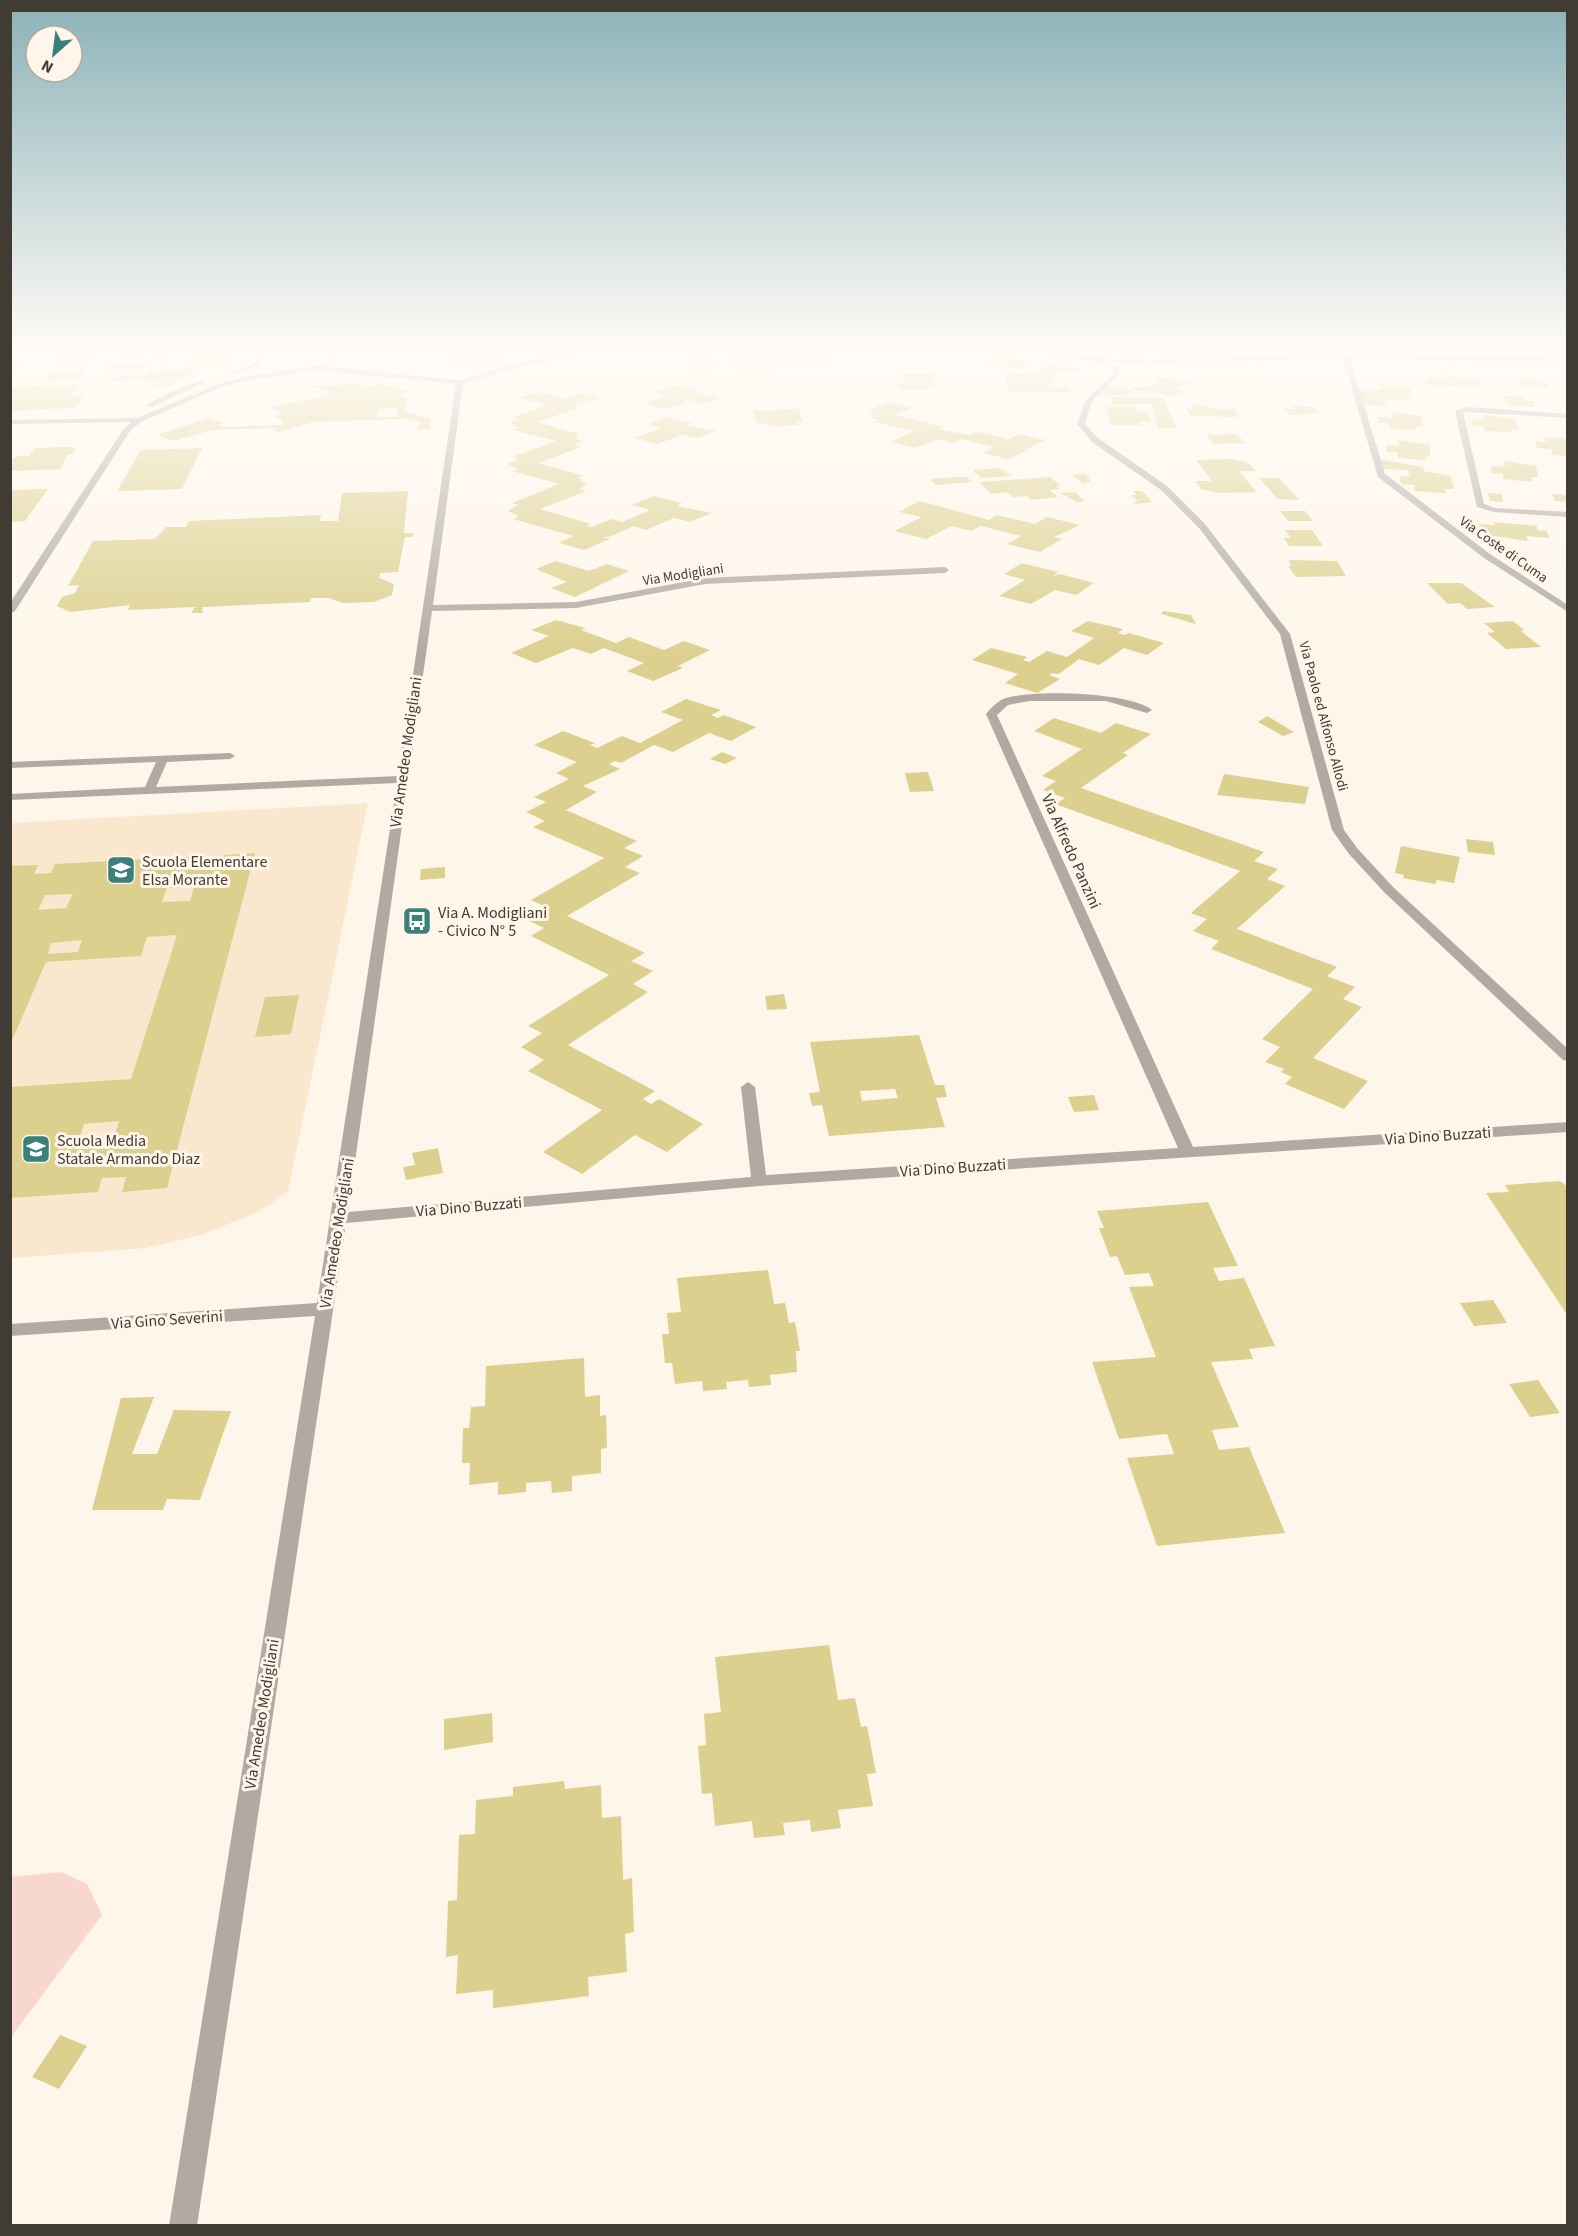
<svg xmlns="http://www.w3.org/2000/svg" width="1578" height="2236" font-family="'Source Sans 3',sans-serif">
	<rect width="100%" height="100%" fill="#fef6ea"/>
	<!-- built -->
	<path fill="#fae8ce" d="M368,803L288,1192L258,1212L201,1235L146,1248L11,1258V823Z"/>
	<!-- green -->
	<path fill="#f8d7cf" d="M822,347L835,366L736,370L725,351Z
		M708,353L717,368L691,370L684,354Z
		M61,1872L87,1884L102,1915L11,2037V1877Z"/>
	<!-- building -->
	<path fill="#dcd08e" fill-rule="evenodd" d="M142,347H161L154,349L150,356L115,357L121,350L141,349Z
		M211,347L238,348L228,366L188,368L198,351H209Z
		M539,350H564V352L551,355L538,352Z
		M100,353L95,360L60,362L62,359H56L60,355Z
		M173,353L168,361H154L159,354Z
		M508,354L505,361L448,362L451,355Z
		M999,357L1025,360L1027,367L1023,369L990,366L991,361Z
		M10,361H21L12,376H10Z
		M148,363L147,368L107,370L109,365Z
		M1046,365L1080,368L1077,373L1060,371L1055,378L1052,377L1049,388L1069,387L1070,392H1034L1036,377Z
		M201,369L166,387L151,386L163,381H142L150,371Z
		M85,372L82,379L47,381L51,373Z
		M1005,372L1036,375L1033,392H1008Z
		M903,374H933L937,380H933L934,387H927L928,390H898L897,383H904Z
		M143,375L142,379L113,381L114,377Z
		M1442,375L1478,380L1481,387L1434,386L1427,383L1426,378L1443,379Z
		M1162,378L1177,379L1191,384L1175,387L1190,393L1166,396L1152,391L1144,392L1131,389L1161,383L1154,380Z
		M1518,378L1536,379L1537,382L1546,383L1548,388L1520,386Z
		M358,384L367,387L379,384L409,392L398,395L408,398L404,411L431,419L430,429L417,430L420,422L407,419L313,422L279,432L273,430L282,428L213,430L173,441L157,435L208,418L224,423L218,425L223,427L281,425L283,420L275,417L281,413L270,407L332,395L325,393L331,392L312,386ZM391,408L398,410L396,417H376L380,409Z
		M673,385L699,390L693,392L721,398L704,404L685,400L683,401L687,402L665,409L644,404L669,395L655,392Z
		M1382,385L1410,389L1412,398H1405L1406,401L1385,400V406L1361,404L1358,391L1383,390Z
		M36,386H78L71,396H83L75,408L10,411V389Z
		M1110,386H1121L1135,393L1128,394L1129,396L1100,394Z
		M540,392L563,399L580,393L601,398L573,406L579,408L536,422L580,434L574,436L579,437L575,439L583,441L575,445L581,447L538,463L584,476L578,478L583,480L579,481L588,483L579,489L586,491L540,509L591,524L586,526L591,527L611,519L622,522L650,510L632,505L654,496L682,503L676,506L712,513L690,522L674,518L646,530L634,526L609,537H603L610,539L584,550L559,543L573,536L513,519L519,516L508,511L518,505L512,503L559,484L512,471L518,469L508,464L519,459L512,457L556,441L513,430L519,428L510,423L518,419L513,417L548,405L520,398Z
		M1504,396L1524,397L1525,401H1533L1535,407L1507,405Z
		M1112,397L1163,398L1177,428H1158L1152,404H1113Z
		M888,402L912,408L895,415L944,427L938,429L969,435L977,432L1006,438L1002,439L1006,440L1020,434L1045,440L1027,449L1020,448L1029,450L1008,459L983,453L994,447L961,439L953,443L933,438L936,440L915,448L890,442L914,431L873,422L878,420L868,416L875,411L868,410Z
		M1196,404L1217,409H1236L1237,417L1191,416L1187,409H1195L1188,406Z
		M1292,406L1313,407L1321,413L1291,415L1283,409H1295Z
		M1106,407H1134L1135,411H1148L1152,422H1140L1141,425H1111Z
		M798,409L803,422H797L798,425L770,426L769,423L757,424L753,411Z
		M1391,412L1421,416L1423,427H1415L1416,430L1389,428V423H1379L1378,417L1392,418Z
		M1484,415L1515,419L1518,429H1510L1512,432L1484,431L1483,426L1473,425L1472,419L1485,420Z
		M666,417L692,423L686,425L716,431L698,438L678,434L676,435L680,436L657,444L635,438L661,428L647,424Z
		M1237,434L1245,443L1214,444L1206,435Z
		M1544,437L1568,439V456L1553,455L1551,449L1537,448L1535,441L1546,442Z
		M1398,440L1430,445V456H1425L1426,460L1398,458L1397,452H1387L1386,445L1399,446Z
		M35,448L67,447L76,448L71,455H67L61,469L10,471V462L17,456H29Z
		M202,448L182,489L117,491L141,450Z
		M1232,459L1249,463L1256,471H1239L1257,492L1220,493L1201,489L1195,481H1212L1196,460Z
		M1378,459L1423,467L1424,471L1451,476L1454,489H1445L1446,493L1415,491L1414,485L1401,484L1400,476L1410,477L1408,470L1381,469Z
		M1504,461L1536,466L1538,477H1531L1532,482L1503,479V474L1491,473V466L1505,467Z
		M1000,468L1011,476L981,478L973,470Z
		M1085,474L1091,478H1087L1092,482L1083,483L1072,475Z
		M958,477H967L972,482L936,485L930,479Z
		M1051,477L1060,486L1056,487L1060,489L1050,490L1058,497L1031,500L1027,496L1013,497L1007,492L991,494L979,482Z
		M1259,478H1279L1299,500L1278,499Z
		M48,489L25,521L10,522V490Z
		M408,491L404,533H413V537H405L398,572L380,573L379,578L394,584L392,595L374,602L343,603L328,598H311L310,602L202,607L203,613H191L195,607L128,610L130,605L70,612L57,606L62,597L75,593L79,585L68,586L93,541L155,539L166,527H186L189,521L321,515L320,521H338L342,493Z
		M1134,491H1142L1152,502L1136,504L1133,502L1138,501L1131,495H1136Z
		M1075,492L1085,501L1077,502L1060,493Z
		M1488,493L1502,494L1503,502L1490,501Z
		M1552,494L1568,495V502L1555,501Z
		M920,501L989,520L997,515L1035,524L1047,517L1080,525L1054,537L1062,539L1040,552L1007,544L1021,536L981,526L971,531L951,526L926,539L894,531L922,517L899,512Z
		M1280,511H1305L1313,521H1288Z
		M1494,522L1537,526V530L1547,531L1549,538L1526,536L1528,541L1481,534L1479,524L1495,525Z
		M1285,530H1312L1323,546H1289L1284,538H1291Z
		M1289,560L1337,561L1346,576L1296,577L1288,566H1291Z
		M556,561L589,571L607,564L629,571L575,597L551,588L567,582L536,569Z
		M1022,563L1058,572L1053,576L1060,574L1094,583L1076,595L1055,590L1031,604L999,596L1025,580L1004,574Z
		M1427,583H1461L1495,607L1467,609L1460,603L1448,604Z
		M1163,611L1191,615L1196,624L1161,614Z
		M556,620L585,628L581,630L616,643L629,637L664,650L684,641L710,650L678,666L683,668L653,681L627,671L644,663L604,648L591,654L573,648L536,663L511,653L549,636L531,630Z
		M1088,621L1123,629L1118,633L1125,635L1129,633L1164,643L1147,655L1124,648L1099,665L1079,659L1059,674L1052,673L1049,675L1060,679L1037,693L1005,683L1018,674L972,660L991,648L1027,657L1023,660L1029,662L1047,651L1067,657L1094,638L1071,631Z
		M1513,621L1524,630L1521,631L1541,647L1506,649L1487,633L1495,632L1484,623Z
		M686,699L721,710L711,715L718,718L724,715L756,727L731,741L709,733L673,752L654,745L621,763L615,761L609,764L620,769L583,786L597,792L566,810L637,841L624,848L643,856L625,867L640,873L567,916L645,953L631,961L653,971L633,984L648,992L568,1045L655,1091L643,1099L651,1104L659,1099L703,1124L667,1152L635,1135L582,1174L543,1152L602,1110L528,1071L544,1060L521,1047L542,1033L528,1026L609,975L531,936L544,928L523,918L544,906L531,900L604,858L533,827L545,821L526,812L546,802L534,797L569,779L556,773L577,762L534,745L563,731L595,743L590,745L597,748L622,736L640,743L683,720L661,712Z
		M1267,716L1294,732L1283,736L1258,722Z
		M1054,718L1101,733L1116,723L1151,734L1123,753L1128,755L1081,788L1264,852L1254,861L1278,869L1267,879L1285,886L1237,929L1337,967L1327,976L1355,987L1343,999L1362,1007L1313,1058L1368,1081L1344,1109L1285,1084L1292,1077L1281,1072L1284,1069L1265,1062L1280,1047L1262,1039L1313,989L1211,949L1219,941L1193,931L1207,919L1191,913L1240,871L1055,804L1065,798L1043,790L1056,781L1042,776L1082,749L1034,731Z
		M722,752L737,758L725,764L710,759Z
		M928,772L934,791L910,792L905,773Z
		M1224,774L1309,787L1305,804L1217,795Z
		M1466,839L1493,842L1495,855L1468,852Z
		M1401,846L1460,857L1454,883L1437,880L1435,884L1403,878L1404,875L1395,873Z
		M255,853L167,1188L122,1192L126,1177L102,1178L98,1192L10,1198V1087L131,1079L177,935L147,937L141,956L46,962L10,1045V866L38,865L34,874L51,873L55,864L205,856L203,864L221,863L224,855ZM194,887L190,901L162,902L167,888ZM73,894L66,908L38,910L45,895ZM82,940L78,952L48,954L51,943ZM119,1121L113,1142L78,1145L84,1124Z
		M445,867V878L420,880L421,869Z
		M784,994L787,1009L767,1010L765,996Z
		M299,995L291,1034L255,1037L265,997Z
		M919,1035L935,1085H944L947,1097L936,1098L945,1127L829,1136L822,1105L812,1106L809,1093L820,1092L810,1042ZM895,1089L898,1098L862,1101L860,1091Z
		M1094,1095L1099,1110L1074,1112L1068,1097Z
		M438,1148L443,1173L406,1180L403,1167L415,1165L412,1153Z
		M1560,1181L1568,1187V1316L1486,1193L1509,1192L1505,1185Z
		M1208,1202L1238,1266L1213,1268L1219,1281L1244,1278L1275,1346L1249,1349L1253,1359L1211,1362L1239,1427L1212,1430L1219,1450L1249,1447L1285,1533L1157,1546L1127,1458L1174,1454L1167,1434L1119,1439L1092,1362L1156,1357L1129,1287L1154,1286L1149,1273L1125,1275L1117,1256L1110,1257L1099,1228H1104L1097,1211Z
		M768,1270L774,1304L785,1303L789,1323L795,1322L800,1351H796L797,1372L770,1375L771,1385L749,1387L748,1380L726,1382L727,1389L703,1391L702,1381L675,1384L672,1363H665L662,1334H669L667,1313L681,1312L677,1278Z
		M1493,1300L1507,1323L1474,1326L1460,1303Z
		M584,1358L585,1397L600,1395V1416L606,1415L607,1448L601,1449V1473L572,1476V1491L552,1493L551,1481L526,1483V1492L498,1495V1482L469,1485L470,1463H462L463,1428H469L471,1407L485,1406L486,1366Z
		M1538,1380L1560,1413L1530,1417L1509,1384Z
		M154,1397L132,1454H157L174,1410L231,1411L200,1500L167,1499L163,1510H92L121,1398Z
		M829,1645L838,1700L855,1698L861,1727L867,1726L876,1773L867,1774L873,1806L838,1810L841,1828L811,1832L810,1820L783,1823L785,1835L754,1838L752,1821L715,1826L712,1793L702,1794L698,1746L706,1745L704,1714L721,1712L715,1657Z
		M492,1713L493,1742L444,1750V1719Z
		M564,1781L565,1789L601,1785L602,1818L621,1816L623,1880L632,1878L634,1932L625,1934L627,1972L588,1977L589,1996L493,2008V1990L456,1994L458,1955L446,1957L448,1901L457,1900L459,1835L475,1834L476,1800L513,1796V1787Z
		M60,2035L87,2046L59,2089L32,2077Z"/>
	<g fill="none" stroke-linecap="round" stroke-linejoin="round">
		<!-- minor -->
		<path fill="#b2a9a3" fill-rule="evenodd" d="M42,347H65L10,353V349Z
			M257,347H264L261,350L265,356L259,365L231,375V373L255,363L259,356L254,350Z
			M265,347H475L472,349H268Z
			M605,347H616L524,366L463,383L433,605L576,602L705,578L945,567L949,570L945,573L705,584L576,608L432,611L348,1212L751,1177L741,1087L748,1082L755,1087L766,1175L1178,1148L986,714C990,709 997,702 1003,699C1030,689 1130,692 1152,710L1147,713L1106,701H1029L1008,705L997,715L1193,1147L1568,1122V1132L759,1186L346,1223L197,2226H169L315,1316L10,1336V1324L317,1303L397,783L10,800V794L145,787L156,762L10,768V762L230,753L235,756L230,759L167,762L156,787L398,776L456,384L317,370L249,380L223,386L141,422L130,431L15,611L10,614V603L123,430L131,422L10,424V420L137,418L219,384L249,376L317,366L460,380L523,362Z
			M992,347H1008L1120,360H1134L1110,347H1117L1143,360L1346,355L1568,358V362L1350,359L1385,474L1490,554L1568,605V612L1484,558L1378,477L1343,359L1111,363L1119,367L1120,374L1092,401L1085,424L1098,438L1167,486L1205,524L1290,634L1344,830L1357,848L1393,887L1568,1049V1061L1563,1060L1385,893L1349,854L1332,830L1280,634L1199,528L1161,490L1092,442L1077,424L1086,400L1114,373V369L1100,362Z
			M202,380L207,381L152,407L145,405L173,391Z
			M1467,407L1568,414V418L1463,412L1484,504L1495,508L1568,512V517L1494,512L1477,507L1455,411Z"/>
		<!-- minor-bridge -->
		<path stroke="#b2a9a3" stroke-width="8" d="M329,354L335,347"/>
	</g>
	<!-- sky -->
	<linearGradient id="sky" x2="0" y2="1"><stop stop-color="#8bb2b8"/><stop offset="0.53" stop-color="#fffbf6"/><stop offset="1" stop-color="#fffbf6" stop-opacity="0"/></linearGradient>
	<rect width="1578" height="660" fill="url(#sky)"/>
	<!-- icons -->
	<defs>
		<g id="school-square" transform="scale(1.5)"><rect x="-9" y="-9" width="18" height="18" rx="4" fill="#3b8179" stroke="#fef6ea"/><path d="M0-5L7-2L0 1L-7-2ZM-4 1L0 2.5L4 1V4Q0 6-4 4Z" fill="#fff"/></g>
		<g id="bus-square" transform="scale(1.5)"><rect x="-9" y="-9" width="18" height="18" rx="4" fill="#3b8179" stroke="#fef6ea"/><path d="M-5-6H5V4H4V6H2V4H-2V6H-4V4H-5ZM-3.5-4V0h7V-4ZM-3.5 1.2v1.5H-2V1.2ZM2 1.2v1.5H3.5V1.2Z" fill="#fff"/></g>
	</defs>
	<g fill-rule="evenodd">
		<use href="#school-square" x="121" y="870"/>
		<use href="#bus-square" x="417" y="921"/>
		<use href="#school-square" x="36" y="1149"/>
	</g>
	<g text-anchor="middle" stroke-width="6" stroke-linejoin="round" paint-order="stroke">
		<!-- far-street labels -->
		<g font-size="14" fill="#403b33" stroke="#fef6ea">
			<text transform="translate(1504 549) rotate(35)" y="5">Via Coste di Cuma</text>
			<text transform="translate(683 574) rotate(-9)" y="5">Via Modigliani</text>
			<text transform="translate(1324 716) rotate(75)" y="5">Via Paolo ed Alfonso Allodi</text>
		</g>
		<!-- street labels -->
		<g font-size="16" fill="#403b33" stroke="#fef6ea">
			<text transform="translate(405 752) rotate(-82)" y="6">Via Amedeo Modigliani</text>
			<text transform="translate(1072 851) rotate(66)" y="6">Via Alfredo Panzini</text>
			<text transform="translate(1438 1135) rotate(-4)" y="6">Via Dino Buzzati</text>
			<text transform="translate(953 1167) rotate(-4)" y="6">Via Dino Buzzati</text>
			<text transform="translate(469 1206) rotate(-5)" y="6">Via Dino Buzzati</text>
			<text transform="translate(336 1233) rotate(-81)" y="6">Via Amedeo Modigliani</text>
			<text transform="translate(167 1319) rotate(-4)" y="6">Via Gino Severini</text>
			<text transform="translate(261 1714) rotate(-81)" y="6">Via Amedeo Modigliani</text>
		</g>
		<!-- poi labels -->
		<g font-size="16" fill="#403b33" stroke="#fef6ea" text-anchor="start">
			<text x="142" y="867">Scuola Elementare<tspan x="142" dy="18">Elsa Morante</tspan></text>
			<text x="438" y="918">Via A. Modigliani<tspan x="438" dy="18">- Civico N° 5</tspan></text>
			<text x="57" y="1146">Scuola Media<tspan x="57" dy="18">Statale Armando Diaz</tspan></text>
		</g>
	</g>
	<!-- border -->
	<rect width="1578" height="2236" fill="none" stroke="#403b33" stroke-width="24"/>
	<!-- north arrow -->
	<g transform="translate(54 54) rotate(208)"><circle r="28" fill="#fef6ea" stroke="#b2aba1" stroke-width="1.5"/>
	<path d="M0-4.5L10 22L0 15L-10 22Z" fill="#3b8179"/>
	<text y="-9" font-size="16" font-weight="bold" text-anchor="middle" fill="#403b33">N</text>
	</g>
</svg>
